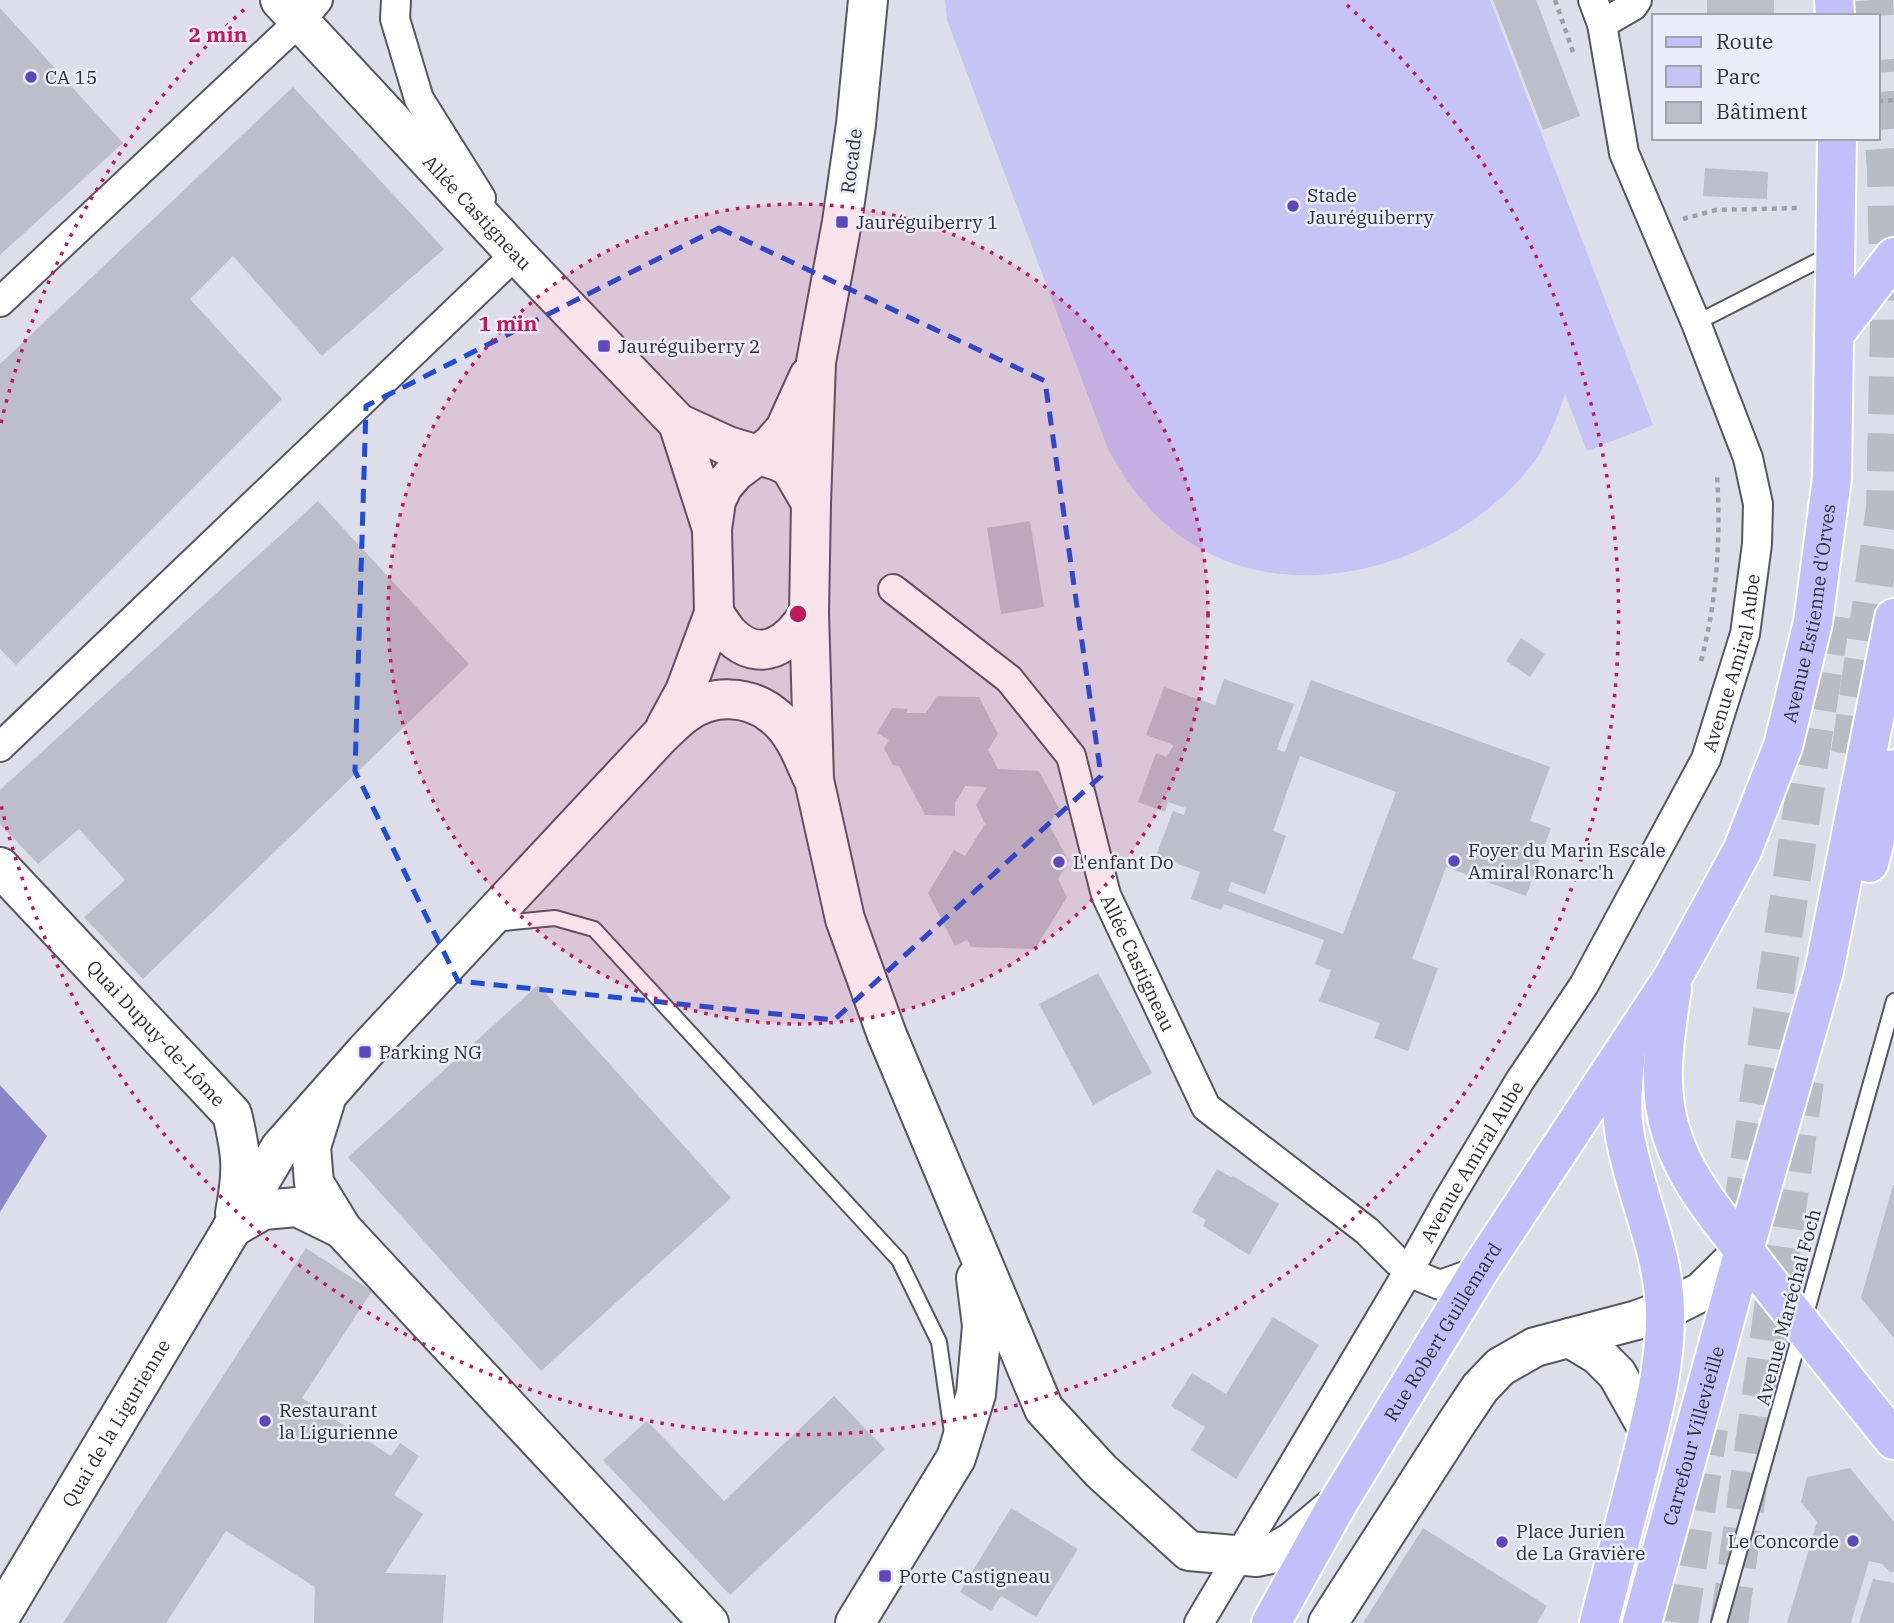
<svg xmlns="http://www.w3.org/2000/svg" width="1894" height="1623" font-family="'IBM Plex Serif',serif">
	<rect width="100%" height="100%" fill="#dedeea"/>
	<!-- green -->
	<path fill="#c5c4f5" d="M945,0H1490L1653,425L1587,451L1565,394C1556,421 1546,448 1528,470C1454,559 1307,609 1201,549C1159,526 1130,490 1108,449L947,20Z"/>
	<!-- water -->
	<path fill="#8b86ca" d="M0,1085L47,1136L0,1212Z"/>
	<!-- building -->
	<path fill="#bebeca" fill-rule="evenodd" d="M1493,0H1536L1580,116L1543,130Z
		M1707,0H1774V16H1707Z
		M0,8L123,143L0,255Z
		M293,87L444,249L322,356L233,256L190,299L282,399L16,665L0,649V364Z
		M1705,168L1768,172L1767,199L1703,196Z
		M318,501L469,664L143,979L84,917L125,880L79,829L38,864L0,824V790Z
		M1030,521L1044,607L1001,614L987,528Z
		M1521,638L1545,654L1530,677L1506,661Z
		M1224,679L1294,704L1277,749L1285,752L1311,680L1550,767L1530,821L1551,828L1526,896L1446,867L1412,959L1438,968L1408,1051L1374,1038L1380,1023L1319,1001L1331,970L1315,964L1324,940L1224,904L1221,910L1191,899L1200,872L1156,856L1173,811L1184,815L1186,808L1168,802L1165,812L1138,802L1156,753L1166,757L1174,745L1146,735L1164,687L1215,705ZM1300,756L1396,792L1343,934L1228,891L1231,882L1265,894L1286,836L1273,831Z
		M937,696L979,697L998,734L988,750L998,769L1039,771L1059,808L1049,825L1069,861L1058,879L1067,897L1035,949L971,947L967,940L955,946L928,893L954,850L965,856L985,824L976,805L987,787L965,786L955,803V816L925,815L899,766L893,765L884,748L889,740L877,733L892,708L908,709L906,713H926Z
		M1098,973L1152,1073L1093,1105L1039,1004Z
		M538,985L731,1198L541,1371L348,1157Z
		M1217,1169L1231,1177L1233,1176L1279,1204L1249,1255L1203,1226L1206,1220L1192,1212Z
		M1893,1185H1894V1338L1861,1298Z
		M306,1248L372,1291L302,1398L391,1456L400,1443L419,1456L394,1495L423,1514L385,1573L446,1575L443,1623H314L315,1587L226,1531L166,1623H63Z
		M1273,1317L1319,1345L1236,1479L1191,1450L1205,1427L1171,1406L1192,1373L1226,1394Z
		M834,1396L885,1449L730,1595L603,1460L647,1421L724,1501Z
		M1850,1468L1894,1522V1571L1891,1573L1882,1564L1869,1561L1851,1623H1787L1817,1522L1801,1502L1807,1477Z
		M1011,1508L1078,1549L1036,1617L1001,1596L991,1611L960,1592Z
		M1423,1528L1547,1606L1537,1623H1363Z
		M1873,1579L1894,1583V1623H1859Z"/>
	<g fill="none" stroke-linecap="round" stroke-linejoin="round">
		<!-- highway-tunnel -->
		<path stroke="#bbbbc6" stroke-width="38" stroke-dasharray="38 19" stroke-linecap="butt" d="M1874,0L1875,16
			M1850,754L1885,508L1889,325L1886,169L1878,60
			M1741,1217L1834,598
			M1679,1623L1709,1428
			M1729,1623L1805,1081"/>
		<!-- lane casing -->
		<g stroke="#575761" stroke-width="18">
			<path id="lane" d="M1696,323L1831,254
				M493,924L555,918L594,929L899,1260L939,1342L952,1433
				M1719,1623L1894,1001"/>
		</g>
		<!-- street casing -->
		<g stroke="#575761" stroke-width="32">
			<g id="street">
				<path d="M396,0L395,19L419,99L481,198"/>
				<path d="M1602,24L1633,6L1637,0"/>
				<path d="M0,302L304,17L318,0"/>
				<path id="s1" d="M893,589L1009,679L1071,756L1106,895L1206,1107L1367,1231L1408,1272L1440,1285L1479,1271"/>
				<path d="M0,747L516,254L506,238"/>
				<path id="s2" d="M1199,1623L1408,1272L1447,1202L1519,1082L1584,985L1706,759L1745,634L1757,544L1758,504L1748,458L1696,323L1624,153L1602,24L1593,0"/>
			</g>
		</g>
		<!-- secondary casing -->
		<g stroke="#575761" stroke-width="42">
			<g id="secondary">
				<path id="s3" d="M280,0L516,254L678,423L728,446L778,461L790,467L811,503"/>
				<path d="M868,0L856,124L842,222L816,362L811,503L809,613L814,780L845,919L887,1035L1044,1409L1101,1471L1189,1551L1257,1557L1271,1554L1292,1542L1335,1506"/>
				<path d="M678,423L712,529"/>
				<path d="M714,613C719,620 724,629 730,635C761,666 791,643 809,613"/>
				<path d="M666,726L685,691L714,613L712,529L716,501L723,486L735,472L771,445L785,429L809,376"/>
				<path id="s4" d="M0,867L232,1114C242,1155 243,1171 235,1213"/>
				<path d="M325,1102L311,1147L314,1183L342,1229L709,1623"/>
				<path d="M232,1228L263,1210L297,1207L342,1229"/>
				<path d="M1570,1338L1598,1355L1617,1374L1648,1429"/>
				<path id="s5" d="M0,1617L280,1148L365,1052L661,735C669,728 677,719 686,713C712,694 748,695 773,715C792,729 802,754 811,775"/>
				<path d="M855,1623L956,1458L976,1394L982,1326L976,1278"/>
				<path d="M1328,1623L1454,1427L1480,1388L1500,1367L1535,1347L1637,1320L1665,1310L1701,1292L1744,1250"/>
			</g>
		</g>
		<!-- primary casing -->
		<g stroke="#fff" stroke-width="42">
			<g id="primary">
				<path d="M1834,0L1835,16"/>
				<path d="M1834,335L1894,257"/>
				<path d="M1869,863L1894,769"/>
				<path d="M1672,989C1665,1035 1656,1086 1671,1132C1686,1182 1721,1220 1752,1261C1798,1321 1846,1380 1894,1440"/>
				<path id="s6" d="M1271,1623L1338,1503L1479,1271L1673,977L1742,851L1783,746L1813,622L1832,478L1837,138"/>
				<path d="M1599,1623C1612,1571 1626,1520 1639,1468C1652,1417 1666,1365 1665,1311C1664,1248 1633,1191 1624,1130C1620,1104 1624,1076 1626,1050"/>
				<path id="s7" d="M1642,1623L1744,1250L1824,971L1894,618"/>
			</g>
		</g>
		<!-- path -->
		<path stroke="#9f9fa8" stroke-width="4.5" stroke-dasharray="5 5" stroke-linecap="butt" d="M1555,0L1573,52
			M1878,101L1894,100
			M1683,219L1716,210L1799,208
			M1701,661C1717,600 1721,538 1717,475"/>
		<!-- lane -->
		<use href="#lane" stroke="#fff" stroke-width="14"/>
		<!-- street -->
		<use href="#street" stroke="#fff" stroke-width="28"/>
		<!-- secondary -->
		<use href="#secondary" stroke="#fff" stroke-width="38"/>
		<!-- primary -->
		<use href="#primary" stroke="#c4bffa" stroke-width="38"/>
	</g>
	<!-- marked area -->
	<path fill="none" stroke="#1d4ed8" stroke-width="5" stroke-dasharray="14 9" stroke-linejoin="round" d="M719,228L1045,381L1101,776L834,1020L458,981L355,771L366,406Z"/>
	<!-- distance rings -->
	<circle cx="798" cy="614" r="410" fill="#c2185b" fill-opacity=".12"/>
	<g fill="none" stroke="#c2185b" stroke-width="3.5" stroke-dasharray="3.5 7">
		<circle cx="798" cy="614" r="410"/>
		<path d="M1 423A820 820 0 0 1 249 5M1347 5A820 820 0 1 1 1 805"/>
	</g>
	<!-- markers -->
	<g fill="#5d46be" stroke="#ececf8" stroke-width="2.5">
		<circle cx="31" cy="77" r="7"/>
		<circle cx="1293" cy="206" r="7"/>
		<rect x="835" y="215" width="14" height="14" rx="3.5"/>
		<rect x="597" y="339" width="14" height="14" rx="3.5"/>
		<circle cx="1454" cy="861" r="7"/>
		<circle cx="1059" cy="862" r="7"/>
		<rect x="358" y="1045" width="14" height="14" rx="3.5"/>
		<circle cx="265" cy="1421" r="7"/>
		<circle cx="1853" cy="1541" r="7"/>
		<circle cx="1502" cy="1542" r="7"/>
		<rect x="878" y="1569" width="14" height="14" rx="3.5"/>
	</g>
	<g text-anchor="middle" stroke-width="5" stroke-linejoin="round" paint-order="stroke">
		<!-- poi labels -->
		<g font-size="19" fill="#303034" stroke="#ececf8" text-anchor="start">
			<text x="45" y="84">CA 15</text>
			<text x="1307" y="202">Stade<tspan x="1307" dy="22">Jauréguiberry</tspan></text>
			<text x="856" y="229">Jauréguiberry 1</text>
			<text x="618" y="353">Jauréguiberry 2</text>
			<text x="1468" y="857">Foyer du Marin Escale<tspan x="1468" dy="22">Amiral Ronarc'h</tspan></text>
			<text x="1073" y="869">L'enfant Do</text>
			<text x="379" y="1059">Parking NG</text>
			<text x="279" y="1417">Restaurant<tspan x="279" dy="22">la Ligurienne</tspan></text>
			<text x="1516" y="1538">Place Jurien<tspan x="1516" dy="22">de La Gravière</tspan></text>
			<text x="1839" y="1548" text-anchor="end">Le Concorde</text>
			<text x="899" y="1583">Porte Castigneau</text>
		</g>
		<!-- street labels -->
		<g font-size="19" fill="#303034" stroke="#ececf8">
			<text transform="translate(851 161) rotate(-83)" y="7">Rocade</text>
			<text dy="7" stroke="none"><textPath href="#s3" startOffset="290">Allée Castigneau</textPath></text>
			<text dy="7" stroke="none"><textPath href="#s6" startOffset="1153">Avenue Estienne d'Orves</textPath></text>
			<text dy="7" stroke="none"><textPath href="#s2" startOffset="1102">Avenue Amiral Aube</textPath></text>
			<text dy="7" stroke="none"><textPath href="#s1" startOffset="464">Allée Castigneau</textPath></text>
			<text dy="7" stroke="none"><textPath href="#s4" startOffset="228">Quai Dupuy-de-Lôme</textPath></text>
			<text dy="7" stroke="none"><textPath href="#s2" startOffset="536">Avenue Amiral Aube</textPath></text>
			<text transform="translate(1788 1307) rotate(-75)" y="7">Avenue Maréchal Foch</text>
			<text dy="7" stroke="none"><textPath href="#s6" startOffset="338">Rue Robert Guillemard</textPath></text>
			<text dy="7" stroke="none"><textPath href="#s5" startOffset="226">Quai de la Ligurienne</textPath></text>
			<text dy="7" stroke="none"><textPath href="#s7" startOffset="194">Carrefour Villevieille</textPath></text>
		</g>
	</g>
	<circle cx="798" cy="614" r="10" fill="#c2185b" stroke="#ececf8" stroke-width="3.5"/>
	<g font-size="21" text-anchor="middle" font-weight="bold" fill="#c2185b" stroke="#ececf8" stroke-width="5" stroke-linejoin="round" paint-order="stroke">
		<text x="218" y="42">2 min</text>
		<text x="508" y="331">1 min</text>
	</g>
	<!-- legend -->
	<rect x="1652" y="14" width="228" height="126" fill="#ececf8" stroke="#a1a1aa" stroke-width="2"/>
	<rect x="1666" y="37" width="35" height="10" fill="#c4bffa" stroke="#a1a1aa" stroke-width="2"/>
	<text x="1716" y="49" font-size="21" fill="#303034">Route</text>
	<rect x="1666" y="66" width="35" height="21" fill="#c5c4f5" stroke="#a1a1aa" stroke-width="2"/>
	<text x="1716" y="84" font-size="21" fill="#303034">Parc</text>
	<rect x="1666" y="102" width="35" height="21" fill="#bebeca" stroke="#a1a1aa" stroke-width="2"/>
	<text x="1716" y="119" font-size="21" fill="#303034">Bâtiment</text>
</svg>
